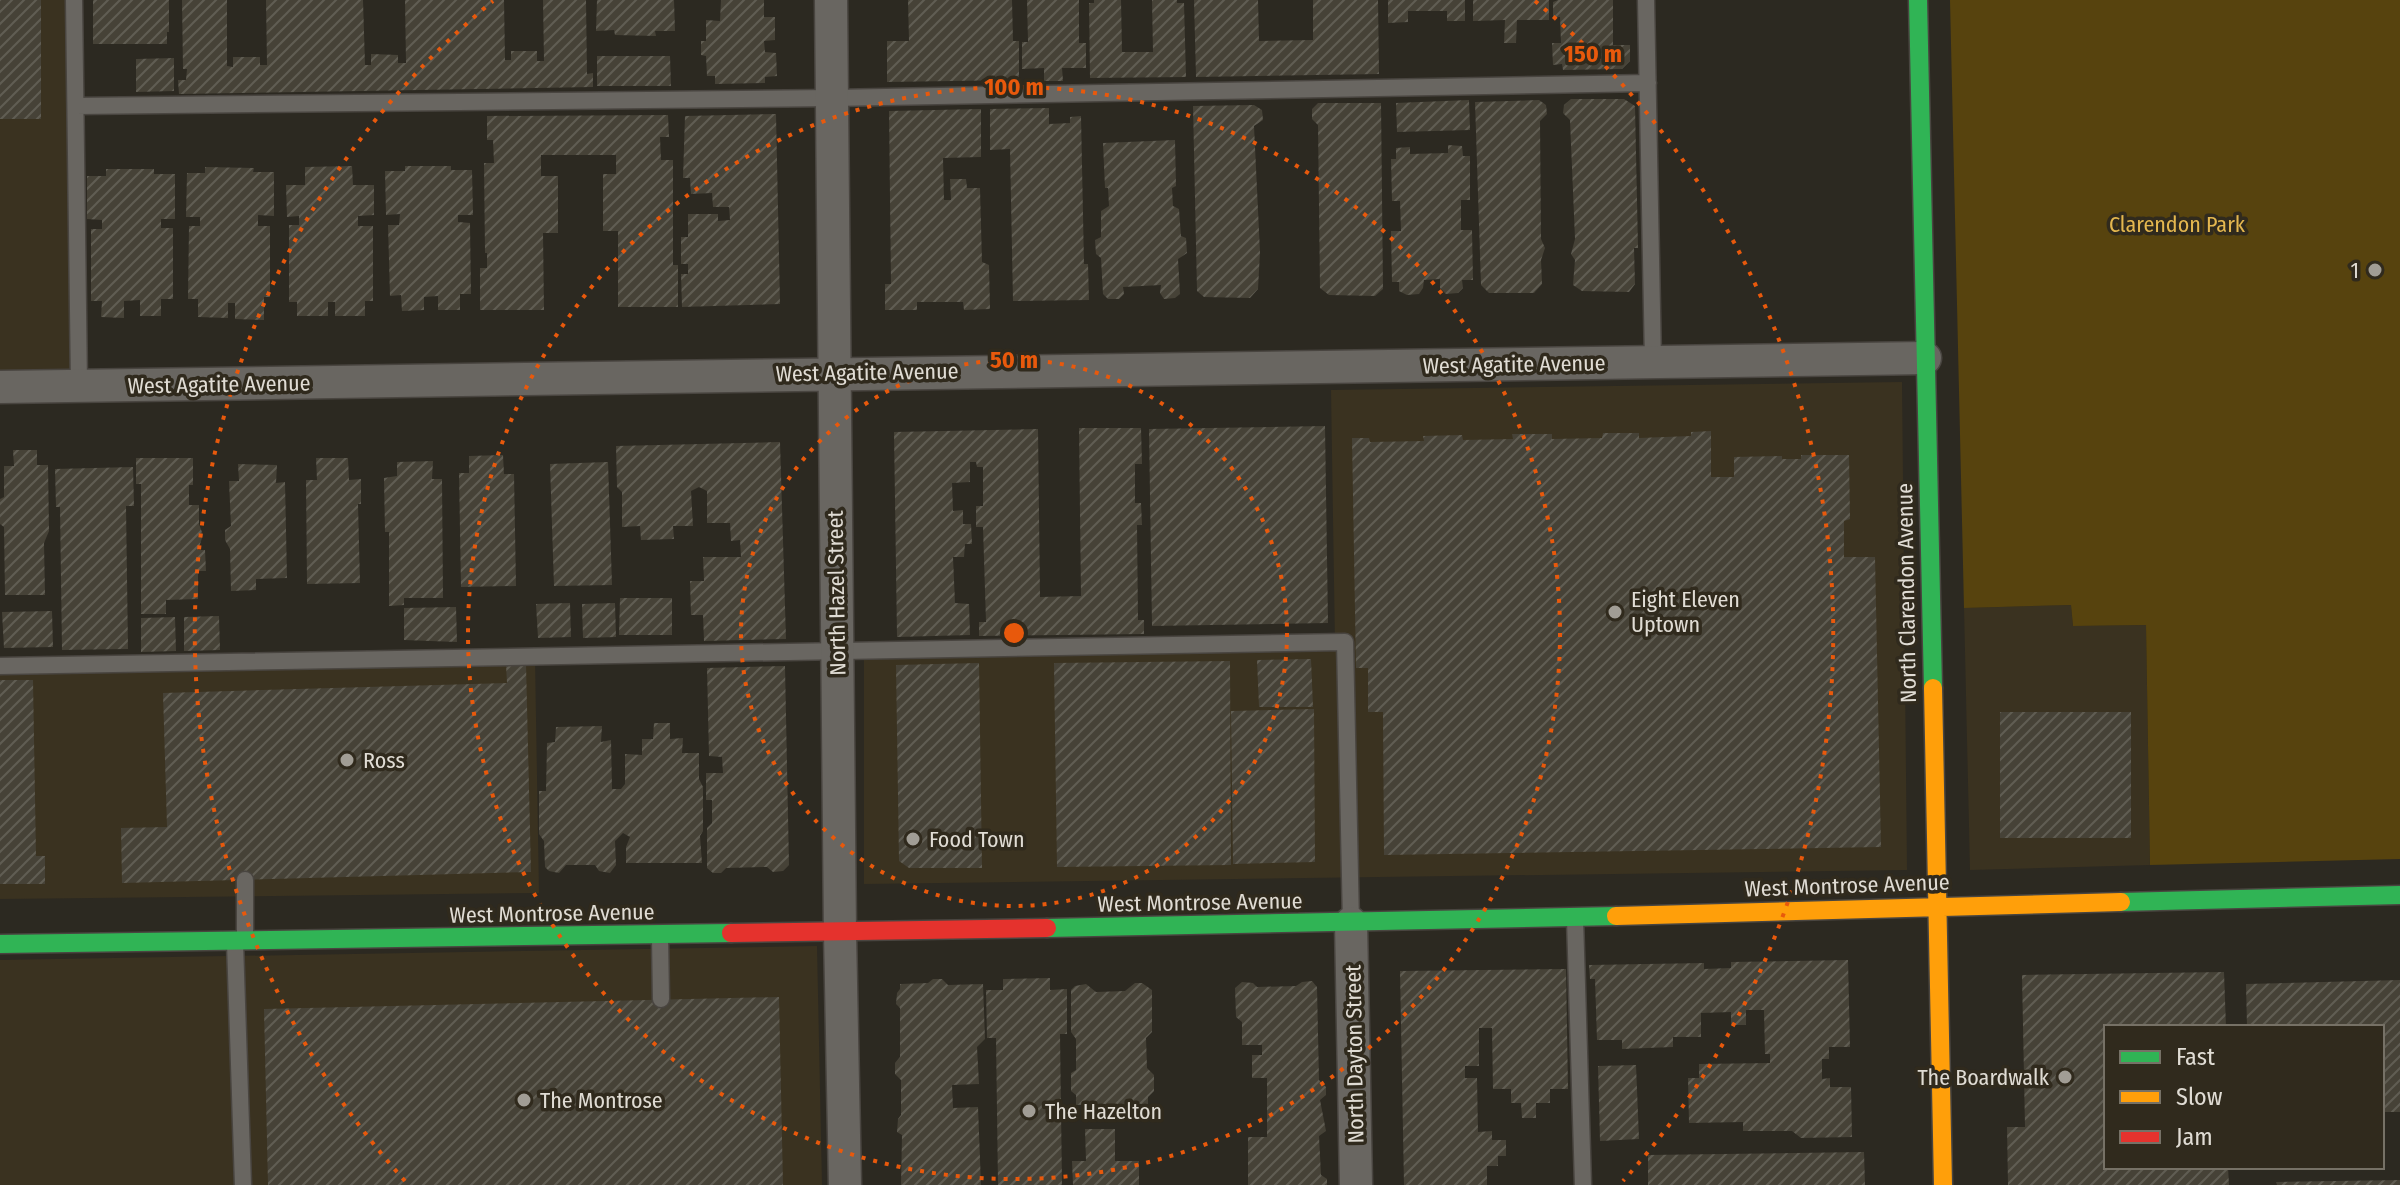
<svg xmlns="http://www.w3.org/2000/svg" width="2400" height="1185" font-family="'Fira Sans Condensed',sans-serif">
	<defs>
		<pattern id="building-hatch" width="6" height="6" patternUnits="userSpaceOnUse" patternTransform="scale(2)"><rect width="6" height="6" fill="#464237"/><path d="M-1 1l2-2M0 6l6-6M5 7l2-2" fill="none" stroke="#605d53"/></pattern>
	</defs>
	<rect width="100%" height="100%" fill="#2c2921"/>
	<!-- built -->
	<path fill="#3a3220" d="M0,0H70L75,388L0,389Z
		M1902,382L1907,870L864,884V653L1335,646L1331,390Z
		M2071,605L2073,626L2146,625L2150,865L1970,870L1964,608Z
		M535,658L539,893L0,899V667Z
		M817,946L822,1185H0V960Z"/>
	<!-- park -->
	<path fill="#57430e" d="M1950,0H2400V859L2150,865L2146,625L2073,626L2071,605L1964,608Z"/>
	<!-- building -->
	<path fill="url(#building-hatch)" d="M0,0H41V119H0Z
		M93,0H169V32H167V44H93Z
		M182,0H227V66L233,67V57H260V65H267L266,0H363L365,65H371V54L398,55V63H406L405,0H504L505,60H511V51H537V61H544L543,0H586L587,74L593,73V87L179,94L178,80H186L187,69H183Z
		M597,0H674L675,31H655L656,36L615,35L614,30L596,31Z
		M721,0H764V17H775V40L764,41L765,52L776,53L777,76L765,77V83L715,84V76H707L706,56L701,55V41H706V20L720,21Z
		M908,0H1012L1013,41H1019V80L887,82V41H909Z
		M1027,0H1079V43H1086V68H1062L1063,81H1044V68L1022,69V42H1028Z
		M1094,0H1121L1122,52H1153L1152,0H1177V3H1184L1186,77L1090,78L1089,3H1094Z
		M1194,0H1258L1259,41L1313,40V0H1378L1379,74L1196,77Z
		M1388,0H1465V21H1447V11H1408V22L1388,23Z
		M1473,0H1549V20H1517L1516,43H1504L1505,20L1473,21Z
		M1558,0H1613V45H1630V61L1622,69L1563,70L1562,64L1553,65L1552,43H1561L1560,17H1553V2Z
		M597,56H670L671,86H597Z
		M174,58V91L136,92V59Z
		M1571,99H1624L1635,106L1638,248H1634L1635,284L1629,292L1582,291L1573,285L1575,260L1571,254L1575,239L1570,120L1563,113L1564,105Z
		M1469,100L1470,130L1397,132L1396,103Z
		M1539,100L1546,105L1547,114L1540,121L1541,239L1545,248L1541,260L1542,284L1534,293H1489L1481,285L1475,102Z
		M1318,103H1381L1383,289L1375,296L1329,295L1320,288L1318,125L1312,119V109Z
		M1254,105L1262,110L1263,120L1254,126L1260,252L1258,289L1250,298L1204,297L1197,291L1193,106Z
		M1049,108V124L1070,123V117L1081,116L1084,264H1088L1089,300L1013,301L1010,149L990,150V109Z
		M981,109V157L943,158L944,200H951L950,179H966L967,188H980L982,262L989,265L990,309L964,310L963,302H917V310H885V284H891L889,111Z
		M776,114L780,304L682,307L681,274H688V264H681V237H688V214H718V221L730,220L729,207H713L712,193L691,194L690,178H683L685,116Z
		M668,115L669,137H660L661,160H673V265H678V307H618V231H603V174H616V155H541V176H558V233H543L544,310H480V268H487V253H485L484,163H494L493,140H487V116Z
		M1175,140L1176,186L1172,188L1173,206L1179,209L1181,236L1186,238L1187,253L1178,259L1180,294L1175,298L1164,299L1160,293L1161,285L1123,287L1124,294L1119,299H1108L1103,294L1101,258L1096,254L1095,240L1101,237V211L1109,206L1108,188H1105L1103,143Z
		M1448,145L1462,146L1463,156H1470V200H1461V230H1472L1473,280H1462L1463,288L1458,293L1446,294L1440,288V279L1424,280L1423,288L1419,294L1407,295L1399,291V282H1392L1391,231H1401L1400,201H1392L1391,159H1396V148L1410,147V154L1448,153Z
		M352,166L353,185H374V215L358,216V226H373V301H365V316H335V302H328V316H297V302H289V225H299V216L287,217L286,185H305V167Z
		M405,166H451V170H472L473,215H458V222L470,223L471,294H460V310H438V296L424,297V310L402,311L401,295L390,296L388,225H399L400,214L386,215L385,171H405Z
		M205,167L254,168L253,172H274V216L258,215V226H270V297H264V320L235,319V303H228V318L198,317V299H188L189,226H200V217H186L187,173H205Z
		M106,169H154V174H175V219H161V228H173V299H161V316H140V300L124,301V318L101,317L102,301H91V229H102V220L87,219V176H106Z
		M1325,426L1328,623L1152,626L1149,429Z
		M1079,428H1141L1142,464H1135V503H1141L1142,525H1137L1138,620H1144V634L979,636V622H986L983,527H976V506H983V467H977L976,462H970V482L952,483L953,511L963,510V524H971L972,544H965L964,557H953L955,603L969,604L970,635L897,637L894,432L1038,429L1040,597L1081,596Z
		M1711,431V477H1734V457L1782,456V459H1801V455H1849L1850,519L1844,521V557H1875L1881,847L1384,855L1383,712H1368V668H1356L1352,438H1369L1370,442L1424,441L1423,436L1462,435L1463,440L1513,439L1512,434H1552V439L1602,438L1603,433H1639V438L1691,436V432Z
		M780,442L786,639L704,641L703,615H691L690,581H704L703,557H741L740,540L731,541L730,523H707V491L699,487L691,491L693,526H673L674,539L641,540L640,526L622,527V492L617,487L616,446Z
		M13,450H37V465H48L49,531L44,543L45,595H5L4,527L0,524V499L4,497V466H14Z
		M503,455L504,474H514L516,586L461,587L459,473H469V456Z
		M136,458H193V485H189V505H199V524L203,535L198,550H205L206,571H198V599L166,600V614H141V484H136Z
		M316,458H348L349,480L361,479V504H358L360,583L307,584L306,480H317Z
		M433,461L432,479H442L443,598H404V605L389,606V532H385L384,478L397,476V462Z
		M608,462L612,585L554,586L550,464Z
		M238,464L277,465L276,483L285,482L287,578L256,579V590L231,591L230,549L225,540V530L231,526L229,481H239Z
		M133,467L134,506H126L128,649L62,650L60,507H56L55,469Z
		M620,598H672V635H619Z
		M570,603L571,637L538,638L536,604Z
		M615,603L616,637L583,638L582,604Z
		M456,607L457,642L404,640V608Z
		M52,611L53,647L4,648L2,612Z
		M219,616L220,650L184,651V617Z
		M175,617L176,651L141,652V618Z
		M1311,659L1313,707H1259L1257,660Z
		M1230,661L1231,865L1057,867L1054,663Z
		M979,663L982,868H909L899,861L896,665Z
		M526,664L531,872L122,883L121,828L167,827L163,693L507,683L506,665Z
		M785,666L789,865L783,871L773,872L767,867L726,868L721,873H713L707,868V828L712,823V800H706V773H723L722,757L709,756L707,668Z
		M0,680H33L36,856H45V884H0Z
		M1314,709L1315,862L1233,864L1231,711Z
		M2000,712H2131V838H2000Z
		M654,723H670V739L683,738L682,753H699V779L703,787V831L700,836L702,863H626V847L630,837L623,833L615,841L616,865L610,873L599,871L595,865H566L559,873L549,871L545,867L544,841L539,834V791H546L547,743L555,742L556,727L602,726L601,742L611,740L612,789H621L625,784V754L642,755V739H653Z
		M1848,960L1850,1047H1829V1059H1822V1079L1830,1078V1087H1851L1852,1137L1801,1138L1792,1131H1743V1122L1689,1123L1688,1078H1699V1064L1770,1063V1054H1765L1764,1010H1746V1025H1731V1012L1701,1013V1037H1673V1047L1622,1049V1040H1597L1595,979H1590L1589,965L1704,963V969L1731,968V962Z
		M1566,969L1568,1089H1550V1103H1536V1118H1522L1521,1103H1511V1089H1493L1492,1028H1479V1066H1465V1078H1477L1478,1132L1492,1131V1140H1506V1156H1498V1166H1487V1185H1404L1400,971Z
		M2224,972L2226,1027H2106V1167H2228L2229,1185H2008L2007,1127H2025L2022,975Z
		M1050,978V990L1067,989V1034H1060L1062,1185H998L996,1038H987L986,990H1003V979Z
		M933,979H942L948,985L983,984L985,1039L977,1047L979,1084L952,1085L953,1108L978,1107L981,1185H901L902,1135L897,1132L898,1119L901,1115V1080L895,1074V1063L900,1057V1008L896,1004L897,993L900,989V984L928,983Z
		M2400,980V1112H2382V1027H2247L2246,984Z
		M1312,981L1317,987L1319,1080L1326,1087V1095L1320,1100L1326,1131L1319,1136L1321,1175L1327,1179V1185H1248V1137H1267V1078H1252V1055H1262V1045H1242V1022L1236,1017L1235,988L1242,982L1253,983L1257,987L1296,986L1302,982Z
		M1135,983H1142L1152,990V1032L1146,1038L1147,1068L1154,1075V1091L1148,1097V1104L1119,1105L1120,1120H1105V1104L1076,1105V1095L1071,1091V1073L1076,1070V1039L1071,1032V990L1075,986L1086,984L1096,992L1125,991Z
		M779,997L783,1185H268L264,1009Z
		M1636,1065L1639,1139L1600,1141L1598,1066Z
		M1085,1129H1115V1161H1139V1185H1073L1072,1161H1086Z
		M1864,1152L1865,1185H1648V1155Z
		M2400,1180V1185H2277L2276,1182Z"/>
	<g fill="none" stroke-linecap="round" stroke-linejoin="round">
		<!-- lane casing -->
		<g stroke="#494540" stroke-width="19">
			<path id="lane" d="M74,0L79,386
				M1646,0L1653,362
				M76,106L832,98L1648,83
				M0,666L1345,642L1351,923
				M245,880V940
				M1575,919L1583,1185
				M660,937L661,999
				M235,943L243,1185"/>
		</g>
		<!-- street casing -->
		<g stroke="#494540" stroke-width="35">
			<path id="street" d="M831,0L840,933L845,1185
				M0,387L1925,358
				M1351,923L1356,1185"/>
		</g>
		<!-- fast casing -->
		<g stroke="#494540" stroke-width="21">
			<path id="fast" d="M1918,0L1933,688
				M2121,902L2400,895
				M1047,928L1616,916
				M0,944L731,933"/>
		</g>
		<!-- slow casing -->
		<g stroke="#494540" stroke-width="21">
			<path id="slow" d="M1933,688L1943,1185
				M1616,916L2121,902"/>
		</g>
		<!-- jam casing -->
		<g stroke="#494540" stroke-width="21">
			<path id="jam" d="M731,933L1047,928"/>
		</g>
		<!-- lane -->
		<use href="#lane" stroke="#696661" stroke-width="16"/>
		<!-- street -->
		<use href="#street" stroke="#696661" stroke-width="32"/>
		<!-- fast -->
		<use href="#fast" stroke="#30b455" stroke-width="18"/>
		<!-- slow -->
		<use href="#slow" stroke="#ff9f0a" stroke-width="18"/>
		<!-- jam -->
		<use href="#jam" stroke="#e5322d" stroke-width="18"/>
	</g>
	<!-- distance rings -->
	<g fill="none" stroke="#e8590c" stroke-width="4" stroke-dasharray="4 8">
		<circle cx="1014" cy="633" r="273"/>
		<circle cx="1014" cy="633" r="546"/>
		<path d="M405 1181A819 819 0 0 1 493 1M1535 1A819 819 0 0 1 1623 1181"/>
	</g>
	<!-- markers -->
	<g fill="#a19d95" stroke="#302a1d" stroke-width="3">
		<circle cx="2375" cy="270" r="8"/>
		<circle cx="1615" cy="612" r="8"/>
		<circle cx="347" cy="760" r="8"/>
		<circle cx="913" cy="839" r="8"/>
		<circle cx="2065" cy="1077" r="8"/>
		<circle cx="524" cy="1100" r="8"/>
		<circle cx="1029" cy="1111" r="8"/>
	</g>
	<g text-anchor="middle" stroke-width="7" stroke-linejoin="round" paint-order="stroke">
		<!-- park labels -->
		<g font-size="22" fill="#e4b74f" stroke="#302a1d">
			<text x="2177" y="232">Clarendon Park</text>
		</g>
		<!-- poi labels -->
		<g font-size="22" fill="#e0dcd4" stroke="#302a1d" text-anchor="start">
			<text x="2359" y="278" text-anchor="end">1</text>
			<text x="1631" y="607">Eight Eleven<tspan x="1631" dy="25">Uptown</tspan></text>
			<text x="363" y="768">Ross</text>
			<text x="929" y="847">Food Town</text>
			<text x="2049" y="1085" text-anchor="end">The Boardwalk</text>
			<text x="540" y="1108">The Montrose</text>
			<text x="1045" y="1119">The Hazelton</text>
		</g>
		<!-- street labels -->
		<g font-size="22" fill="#e0dcd4" stroke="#302a1d">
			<text transform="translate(1514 364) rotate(-1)" y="8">West Agatite Avenue</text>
			<text transform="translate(867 372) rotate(-1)" y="8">West Agatite Avenue</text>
			<text transform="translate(219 384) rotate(-1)" y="8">West Agatite Avenue</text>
			<text transform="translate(836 593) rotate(-91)" y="8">North Hazel Street</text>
			<text transform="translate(1906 593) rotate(-91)" y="8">North Clarendon Avenue</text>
			<text transform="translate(1847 885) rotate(-2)" y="8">West Montrose Avenue</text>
			<text transform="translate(1200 902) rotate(-1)" y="8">West Montrose Avenue</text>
			<text transform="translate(552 913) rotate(-1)" y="8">West Montrose Avenue</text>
			<text transform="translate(1354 1054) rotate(-91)" y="8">North Dayton Street</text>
		</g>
	</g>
	<circle cx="1014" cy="633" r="12" fill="#e8590c" stroke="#302a1d" stroke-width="4"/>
	<g font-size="24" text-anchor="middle" font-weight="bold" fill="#e8590c" stroke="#302a1d" stroke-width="7" stroke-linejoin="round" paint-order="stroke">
		<text x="1593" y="62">150 m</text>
		<text x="1014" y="95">100 m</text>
		<text x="1014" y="368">50 m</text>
	</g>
	<!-- legend -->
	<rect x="2104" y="1025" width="280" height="144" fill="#302a1d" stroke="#767166" stroke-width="2"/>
	<rect x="2120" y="1051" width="40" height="12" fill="#30b455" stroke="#767166" stroke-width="2"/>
	<text x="2176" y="1065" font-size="24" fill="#e0dcd4">Fast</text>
	<rect x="2120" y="1091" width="40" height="12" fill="#ff9f0a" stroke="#767166" stroke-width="2"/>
	<text x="2176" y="1105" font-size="24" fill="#e0dcd4">Slow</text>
	<rect x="2120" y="1131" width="40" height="12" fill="#e5322d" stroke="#767166" stroke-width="2"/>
	<text x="2176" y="1145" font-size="24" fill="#e0dcd4">Jam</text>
</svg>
